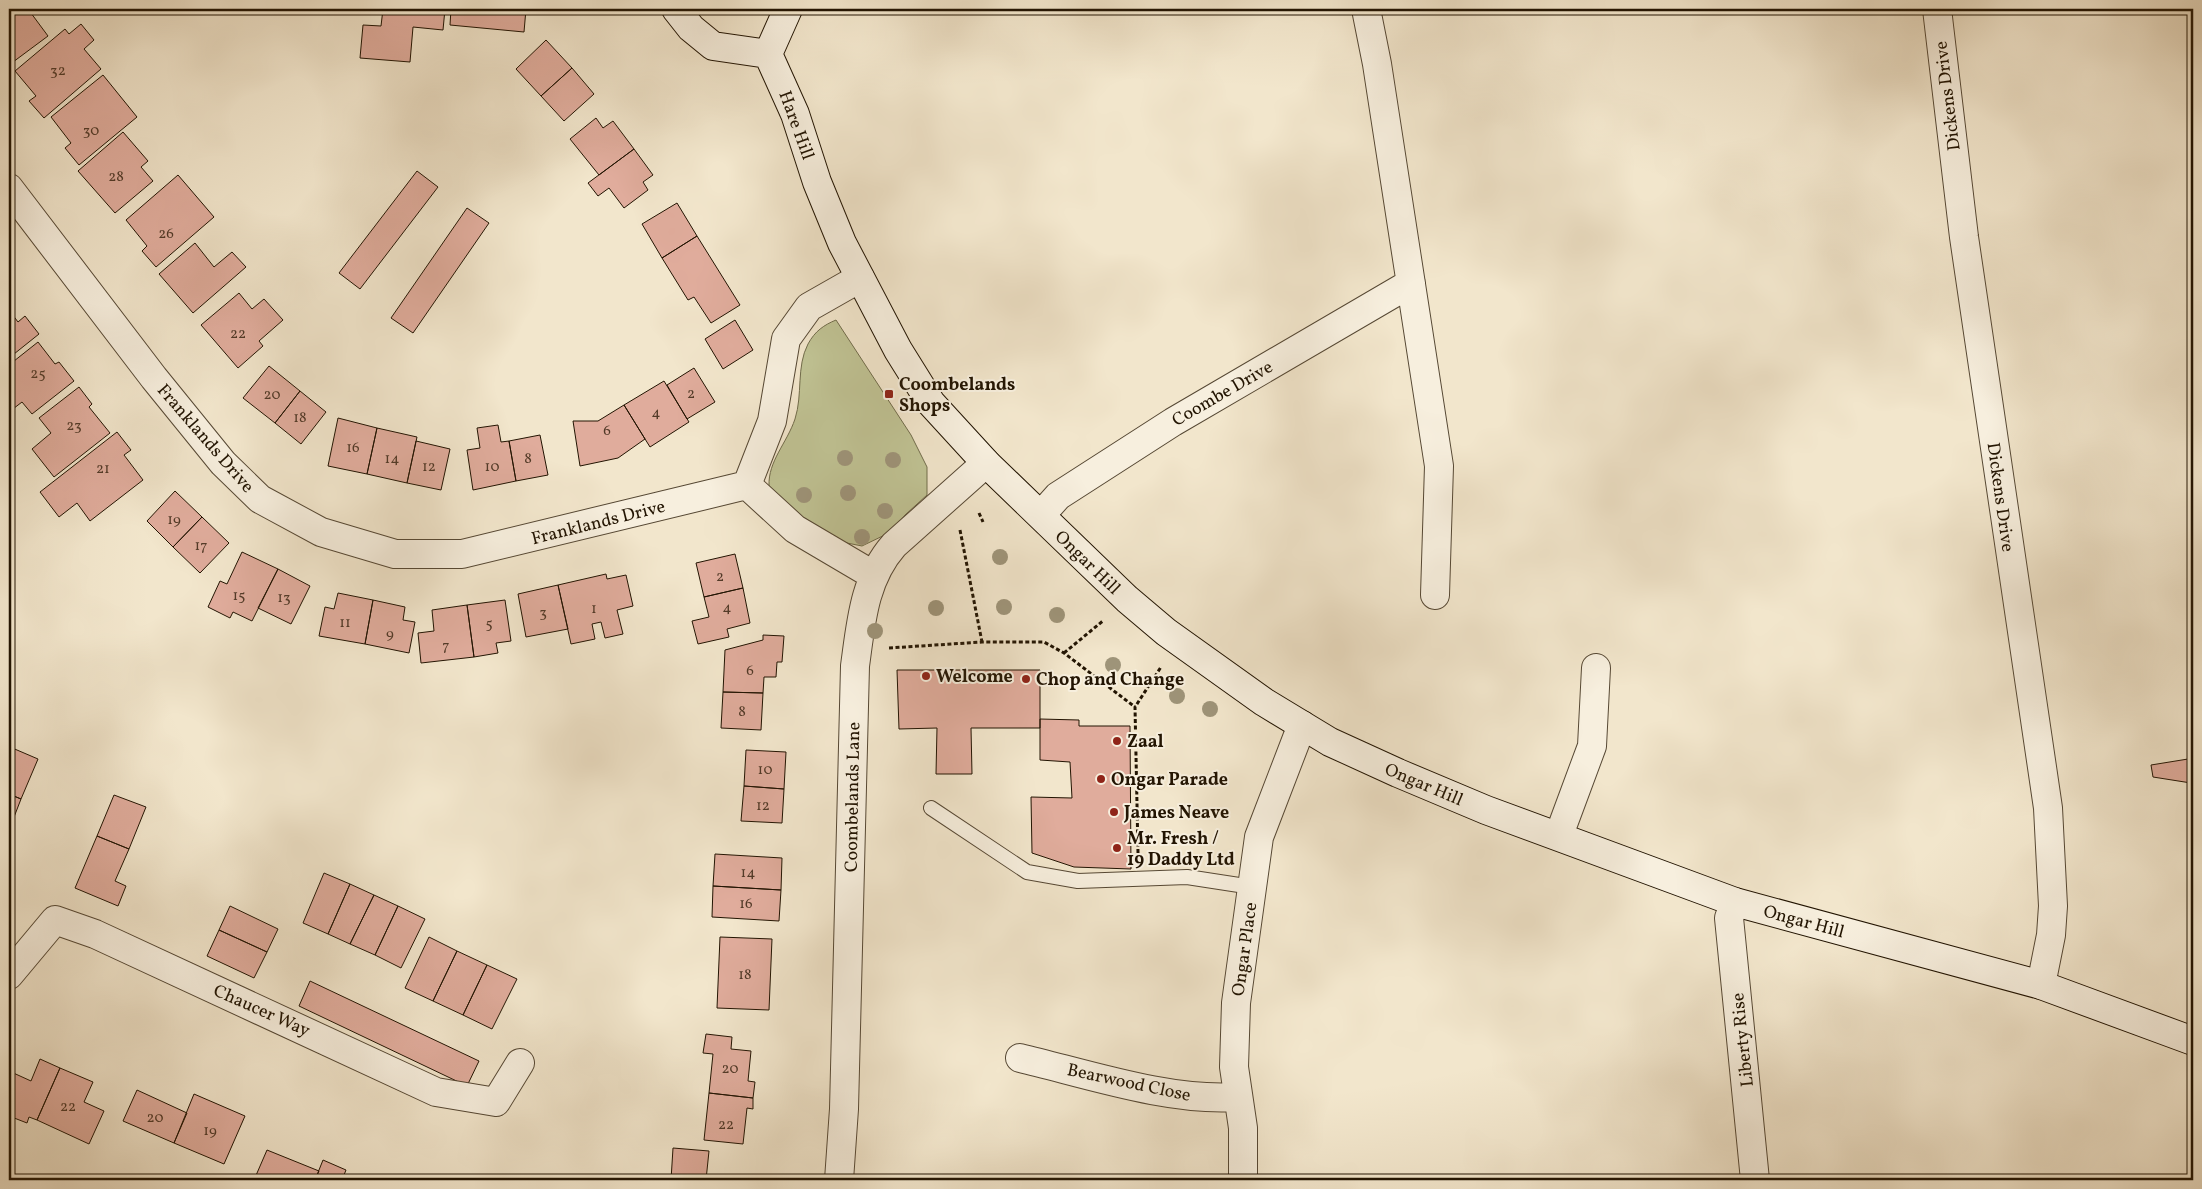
<svg xmlns="http://www.w3.org/2000/svg" width="2202" height="1189" font-family="Vollkorn,serif">
	<rect width="100%" height="100%" fill="#f2e6cc"/>
	<filter id="stains"><feTurbulence type="fractalNoise" baseFrequency=".004" numOctaves="4"/><feColorMatrix values="0 0 0 0 .2 0 0 0 0 .09 0 0 0 0 .02 0 0 0 .5 -.17"/></filter>
	<radialGradient id="worn" r=".72"><stop offset=".6" stop-color="#630" stop-opacity="0"/><stop offset="1" stop-color="#630" stop-opacity=".3"/></radialGradient>
	<!-- green -->
	<path fill="#c0c394" stroke="#716c4b" d="M836,320L911,435L927,467V495L905,515L893,531L862,546L842,542L800,518L769,486C768,461 787,443 795,419C803,394 796,367 808,344C815,331 824,325 836,320Z"/>
	<!-- building -->
	<path fill="#e0ac9c" stroke="#221402" d="M11,9H28L48,36L9,65V11Z
		M383,9H445L443,30L413,27L410,62L360,58L363,25L381,26Z
		M451,9H526L524,32L450,25Z
		M81,24L94,40L84,49L101,69L44,118L29,101L36,96L15,71L65,29L69,34Z
		M546,40L572,68L541,96L516,69Z
		M572,68L594,94L564,121L541,96Z
		M103,75L137,117L79,165L65,148L71,143L51,117Z
		M596,118L603,128L613,121L634,149L599,175L570,139Z
		M123,132L148,161L141,167L153,181L115,213L78,171Z
		M634,149L653,175L643,182L648,190L624,208L609,188L598,196L588,183Z
		M417,171L438,187L360,289L339,273Z
		M178,175L214,217L156,267L142,251L147,246L126,220Z
		M677,203L697,236L662,258L642,224Z
		M467,208L489,223L413,333L391,318Z
		M697,236L740,305L711,323L694,297L688,300L662,258Z
		M195,243L214,267L232,252L246,267L193,313L159,274Z
		M239,293L252,309L264,299L283,320L259,341L263,346L238,368L201,325Z
		M9,310L18,322L25,316L39,334L9,358Z
		M735,320L753,350L723,369L705,339Z
		M38,342L55,364L59,362L74,381L32,414L22,402L9,412V365Z
		M269,366L300,391L275,423L243,398Z
		M694,368L715,402L687,419L667,385Z
		M664,381L689,422L650,447L624,405Z
		M79,387L92,404L89,407L110,433L54,477L32,449L51,433L39,418Z
		M300,391L326,412L301,444L275,423Z
		M624,405L645,439L618,458L580,466L573,421H598Z
		M338,418L377,428L367,474L328,466Z
		M498,425L501,442L509,441L516,481L473,490L467,450L480,448L477,428Z
		M377,428L417,437L407,483L367,474Z
		M117,432L131,450L124,455L143,480L90,521L77,503L59,517L40,492Z
		M540,435L548,475L516,481L509,441Z
		M416,441L450,449L441,490L407,483Z
		M175,491L202,517L173,547L147,521Z
		M202,517L229,543L200,573L173,547Z
		M242,552L278,569L252,621L233,612L230,618L208,607L220,581L227,584Z
		M735,554L743,588L704,597L696,563Z
		M278,569L310,586L291,624L258,608Z
		M606,574L607,579L626,575L633,606L617,610L623,634L605,638L601,622L592,624L595,639L571,644L558,585Z
		M558,585L568,629L526,637L518,594Z
		M743,588L750,623L727,629L729,637L698,644L692,621L709,617L704,597Z
		M338,593L373,600L365,644L319,636L325,607L334,609Z
		M373,600L405,607L403,620L415,622L409,653L365,644Z
		M505,600L511,641L496,643L498,653L474,657L467,605Z
		M467,605L474,657L421,663L418,633L434,631L432,610Z
		M763,635L784,636L782,662H777L776,677H764L763,693L723,692L725,650L763,640Z
		M897,670H1040V728H971L972,774H936L937,728L899,729Z
		M723,692L763,693L761,730L721,728Z
		M1040,719L1079,720V726H1130L1131,869L1074,867L1032,853L1031,797L1072,798L1070,762L1040,760Z
		M10,747L38,759L21,799L9,794Z
		M746,750L786,752L784,789L744,786Z
		M2188,759L2191,783L2153,777L2151,765Z
		M744,786L784,789L782,823L741,821Z
		M9,794L21,799L9,830Z
		M114,795L146,807L129,849L97,836Z
		M97,836L129,849L115,881L126,886L118,906L75,888Z
		M715,854L782,858L781,890L713,886Z
		M324,873L350,884L328,934L303,923Z
		M350,884L374,895L350,944L328,934Z
		M713,886L781,890L779,921L712,917Z
		M374,895L398,906L375,955L350,944Z
		M230,906L278,929L267,952L219,930Z
		M398,906L425,919L401,968L375,955Z
		M219,930L267,952L254,978L207,956Z
		M429,937L457,951L433,1001L405,988Z
		M720,937L772,939L769,1010L717,1008Z
		M457,951L487,965L463,1015L433,1001Z
		M487,965L517,979L492,1029L463,1015Z
		M310,981L479,1061L467,1086L299,1006Z
		M706,1034L732,1037L731,1049L751,1051L748,1081L755,1082L753,1098L709,1093L713,1054L703,1053Z
		M40,1059L60,1068L37,1120L29,1117L27,1123L9,1116V1071L31,1081Z
		M60,1068L93,1082L84,1102L104,1111L89,1144L37,1120Z
		M137,1090L187,1113L174,1143L123,1121Z
		M709,1093L753,1098V1109L747,1108L743,1144L704,1140Z
		M194,1094L245,1116L224,1164L174,1143Z
		M673,1148L709,1151L706,1180H671Z
		M267,1150L319,1171L315,1180H254Z
		M323,1160L346,1170L342,1180H315Z"/>
	<g fill="none" stroke-linecap="round" stroke-linejoin="round">
		<!-- lane casing -->
		<g stroke="#564834" stroke-width="16">
			<path id="lane" d="M931,808L1027,872L1078,881L1187,877L1252,887"/>
		</g>
		<!-- street casing -->
		<g stroke="#564834" stroke-width="30">
			<path id="street" d="M1366,9L1377,64L1439,466L1435,595
				M1937,9L1964,237L2048,808L2053,906L2051,935L2041,985
				M9,188L154,378L223,463L260,499L321,532L395,554H462L747,485
				M747,485L772,421L786,339L809,307L860,278
				M747,485L795,529L873,575
				M1041,515L1058,496L1173,422L1411,283
				M1559,835L1592,746L1596,668
				M1735,902L1729,918L1755,1180
				M9,975L55,920L95,934L436,1092L496,1102L520,1063
				M1020,1058C1087,1074 1170,1102 1238,1097
				M839,1180L844,1109L855,666C861,622 864,579 894,545L986,463
				M1243,1180V1128L1234,1067L1236,1003L1259,837L1302,725"/>
		</g>
		<!-- secondary casing -->
		<g stroke="#221402" stroke-width="30">
			<path id="secondary" d="M676,9L691,28L713,46L768,54
				M788,9L768,54L795,114L817,182L842,243L898,350L931,403L986,463L1127,599L1166,632L1264,702L1330,742L1398,773L1486,810L1735,902L2041,985L2193,1041"/>
		</g>
		<!-- path -->
		<path stroke="#221402" stroke-width="3" stroke-dasharray="4 2.5" stroke-linecap="butt" d="M979,513L983,522
			M960,530L982,642
			M889,648L982,642H1044L1064,653L1135,707
			M1064,653L1104,620
			M1138,853L1135,707L1161,667"/>
		<!-- lane -->
		<use href="#lane" stroke="#f7efde" stroke-width="14"/>
		<!-- street -->
		<use href="#street" stroke="#f7efde" stroke-width="28"/>
		<!-- secondary -->
		<use href="#secondary" stroke="#f7efde" stroke-width="28"/>
	</g>
	<!-- trees -->
	<g fill="#9e9479">
		<circle cx="845" cy="458" r="8"/>
		<circle cx="893" cy="460" r="8"/>
		<circle cx="848" cy="493" r="8"/>
		<circle cx="804" cy="495" r="8"/>
		<circle cx="885" cy="511" r="8"/>
		<circle cx="862" cy="537" r="8"/>
		<circle cx="1000" cy="557" r="8"/>
		<circle cx="1004" cy="607" r="8"/>
		<circle cx="936" cy="608" r="8"/>
		<circle cx="1057" cy="615" r="8"/>
		<circle cx="875" cy="631" r="8"/>
		<circle cx="1113" cy="665" r="8"/>
		<circle cx="1177" cy="696" r="8"/>
		<circle cx="1210" cy="709" r="8"/>
	</g>
	<!-- markers -->
	<g fill="#8f2418" stroke="#f7efde" stroke-width="2">
		<rect x="884" y="389" width="10" height="10" rx="2.5"/>
		<circle cx="926" cy="676" r="5"/>
		<circle cx="1026" cy="679" r="5"/>
		<circle cx="1117" cy="741" r="5"/>
		<circle cx="1101" cy="779" r="5"/>
		<circle cx="1114" cy="812" r="5"/>
		<circle cx="1117" cy="848" r="5"/>
	</g>
	<g text-anchor="middle" stroke-width="4" stroke-linejoin="round" paint-order="stroke">
		<!-- number labels -->
		<g font-size="15" fill="#523a28">
			<text x="58" y="75">32</text>
			<text x="91" y="135">30</text>
			<text x="116" y="181">28</text>
			<text x="166" y="238">26</text>
			<text x="238" y="338">22</text>
			<text x="38" y="378">25</text>
			<text x="691" y="398">2</text>
			<text x="272" y="399">20</text>
			<text x="656" y="417">4</text>
			<text x="300" y="422">18</text>
			<text x="74" y="430">23</text>
			<text x="607" y="435">6</text>
			<text x="353" y="452">16</text>
			<text x="392" y="463">14</text>
			<text x="528" y="463">8</text>
			<text x="429" y="471">12</text>
			<text x="492" y="471">10</text>
			<text x="103" y="473">21</text>
			<text x="174" y="524">19</text>
			<text x="201" y="550">17</text>
			<text x="720" y="581">2</text>
			<text x="239" y="600">15</text>
			<text x="284" y="602">13</text>
			<text x="727" y="612">4</text>
			<text x="594" y="613">1</text>
			<text x="543" y="617">3</text>
			<text x="345" y="627">11</text>
			<text x="489" y="628">5</text>
			<text x="390" y="638">9</text>
			<text x="446" y="650">7</text>
			<text x="750" y="675">6</text>
			<text x="742" y="716">8</text>
			<text x="765" y="774">10</text>
			<text x="763" y="810">12</text>
			<text x="748" y="877">14</text>
			<text x="746" y="908">16</text>
			<text x="745" y="979">18</text>
			<text x="730" y="1073">20</text>
			<text x="68" y="1111">22</text>
			<text x="155" y="1122">20</text>
			<text x="726" y="1129">22</text>
			<text x="210" y="1135">19</text>
		</g>
		<!-- street labels -->
		<g font-size="18" fill="#221402" stroke="#f7efde">
			<text transform="translate(1947 96) rotate(-97)" y="6">Dickens Drive</text>
			<text transform="translate(797 125) rotate(70)" y="6">Hare Hill</text>
			<text transform="translate(1222 393) rotate(-30)" y="6">Coombe Drive</text>
			<text transform="translate(206 438) rotate(49)" y="6">Franklands Drive</text>
			<text transform="translate(2001 497) rotate(82)" y="6">Dickens Drive</text>
			<text transform="translate(598 522) rotate(-14)" y="6">Franklands Drive</text>
			<text transform="translate(1088 562) rotate(44)" y="6">Ongar Hill</text>
			<text transform="translate(1424 784) rotate(23)" y="6">Ongar Hill</text>
			<text transform="translate(852 797) rotate(-89)" y="6">Coombelands Lane</text>
			<text transform="translate(1804 921) rotate(15)" y="6">Ongar Hill</text>
			<text transform="translate(1244 949) rotate(-82)" y="6">Ongar Place</text>
			<text transform="translate(262 1010) rotate(24)" y="6">Chaucer Way</text>
			<text transform="translate(1742 1040) rotate(-96)" y="6">Liberty Rise</text>
			<text transform="translate(1129 1082) rotate(12)" y="6">Bearwood Close</text>
		</g>
		<!-- poi labels -->
		<g font-size="18" font-weight="bold" fill="#221402" stroke="#f7efde" text-anchor="start">
			<text x="899" y="390">Coombelands<tspan x="899" dy="21">Shops</tspan></text>
			<text x="936" y="682">Welcome</text>
			<text x="1036" y="685">Chop and Change</text>
			<text x="1127" y="747">Zaal</text>
			<text x="1111" y="785">Ongar Parade</text>
			<text x="1124" y="818">James Neave</text>
			<text x="1127" y="844">Mr. Fresh /<tspan x="1127" dy="21">19 Daddy Ltd</tspan></text>
		</g>
	</g>
	<!-- margin -->
	<rect width="2202" height="1189" fill="none" stroke="#f2e6cc" stroke-width="30"/>
	<rect x="10" y="10" width="2182" height="1169" fill="none" stroke="#221402" stroke-width="2.5"/>
	<rect x="15" y="15" width="2172" height="1159" fill="none" stroke="#221402"/>
	<rect width="100%" height="100%" filter="url(#stains)"/>
	<rect width="100%" height="100%" fill="url(#worn)"/>
</svg>
